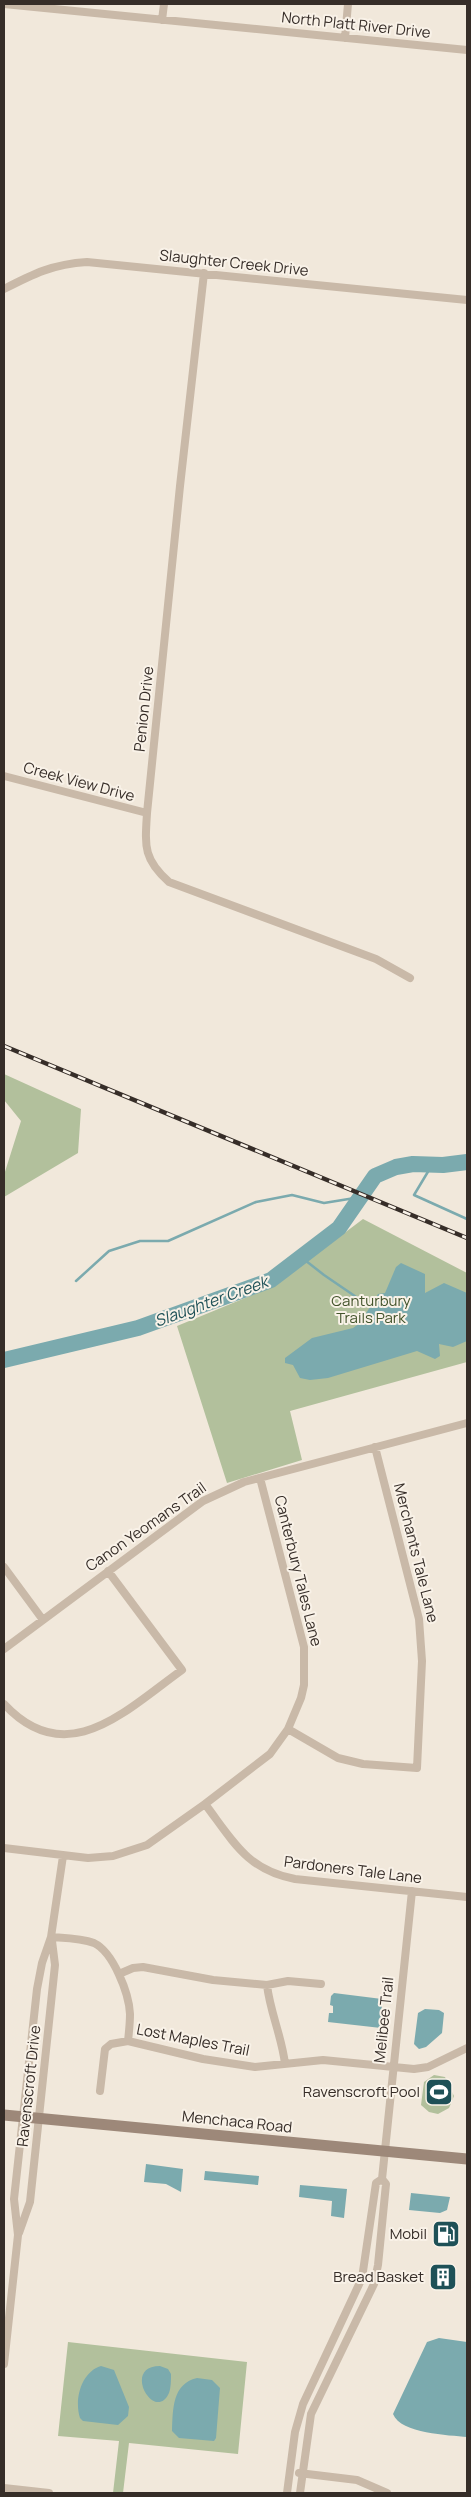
<svg xmlns="http://www.w3.org/2000/svg" width="471" height="2497" font-family="Manrope,sans-serif">
	<rect width="100%" height="100%" fill="#f1e8db"/>
	<!-- green -->
	<path fill="#b2c09c" d="M4,1074L81,1109L78,1153L4,1197V1175L21,1121L4,1100Z
		M363,1219L467,1273V1362L290,1411L302,1460L227,1483L177,1326L274,1286Z
		M434,2075L445,2077L454,2096L449,2108L438,2114L429,2112L421,2105L424,2082Z
		M68,2342L247,2362L238,2454L129,2443L123,2493H113L119,2441L58,2436Z"/>
	<!-- water -->
	<path fill="#7baaae" d="M401,1263L425,1274V1293L444,1283L467,1293V1341L453,1347L439,1344L440,1356L435,1359L417,1351L328,1378L310,1380L300,1378L293,1365L285,1363V1358L312,1338L353,1328L360,1323L378,1294L385,1293L396,1267Z
		M334,1993L382,1999L381,2028L328,2022L329,2013H333V2006L330,2005L331,1996Z
		M425,2009L439,2010L444,2013L442,2033L426,2047L419,2049L414,2044L418,2013Z
		M146,2164L183,2169L181,2192L166,2184L144,2182Z
		M205,2171L259,2176L258,2185L204,2180Z
		M300,2185L347,2189L344,2218L331,2216L332,2201L299,2197Z
		M411,2193L450,2197L447,2210L440,2213L409,2210Z
		M439,2338L467,2342V2437C449,2435 401,2434 393,2414L427,2342Z
		M101,2366L114,2370L129,2407L128,2416L118,2425L83,2421L80,2418C74,2400 81,2372 101,2366Z
		M160,2366L168,2369L171,2374C171,2380 171,2388 169,2393C155,2424 121,2366 160,2366Z
		M197,2378L212,2380L220,2388L216,2438L214,2441L179,2438L172,2431C173,2409 172,2384 197,2378Z"/>
	<g fill="none" stroke-linecap="round" stroke-linejoin="round">
		<!-- stream -->
		<path stroke="#7baaae" stroke-width="2.5" d="M432,1165L414,1195L467,1219
			M301,1257L324,1275L365,1303
			M76,1281L109,1251L140,1241H168L256,1202L292,1195L324,1203L361,1197"/>
		<!-- river -->
		<path stroke="#7baaae" stroke-width="16" d="M4,1360L138,1328L271,1280L339,1228L375,1176L396,1167L413,1164L443,1165L467,1162"/>
		<!-- minor -->
		<path stroke="#c9b9a8" stroke-width="8" d="M4,4L467,50
			M162,20L164,4
			M345,38L348,4
			M204,273L180,486L147,813C145,846 143,859 169,882L376,959L410,978
			M4,289C33,274 53,264 87,262L467,300
			M4,776L147,813
			M4,1567L43,1620
			M4,1649L203,1501L244,1482L467,1423
			M4,1704C67,1772 126,1710 182,1670L108,1571
			M288,1729L338,1758L363,1764L417,1768L422,1661L419,1619L375,1447
			M205,1804C233,1841 247,1870 295,1879L467,1897
			M4,1848L88,1858L113,1856L147,1845L205,1804L270,1754L288,1729L301,1698L304,1685V1647L260,1478
			M51,1937C65,1938 81,1938 94,1943C113,1952 129,1993 130,2014C130,2023 129,2032 128,2041
			M119,1974L133,1968L143,1967L213,1980L267,1985L288,1981L321,1984
			M267,1985C270,2012 282,2037 285,2064
			M100,2091L105,2049L111,2044L128,2041L203,2059L255,2067L323,2060L414,2069L428,2067L467,2048
			M19,2233L30,2202L55,1965L52,1941
			M4,2364L18,2235L14,2199L37,1989L42,1963L51,1937L63,1856
			M299,2473L357,2480L387,2493
			M4,2488L49,2493
			M287,2493L295,2432L303,2404L362,2278L376,2183L382,2179
			M300,2493L311,2414L374,2284L378,2265L386,2184L382,2179L412,1891"/>
		<!-- secondary -->
		<path stroke="#9d8879" stroke-width="11" d="M4,2115L467,2159"/>
		<!-- rail casing -->
		<g stroke="#362d28" stroke-width="4.5">
			<path id="rail" d="M4,1046L467,1238"/>
		</g>
		<!-- rail -->
		<use href="#rail" stroke="#f9f2e8" stroke-width="2.5" stroke-dasharray="8" stroke-linecap="butt"/>
	</g>
	<!-- icons -->
	<defs>
		<g id="stadium-square" transform="scale(1.4375)"><rect x="-9" y="-9" width="18" height="18" rx="4" fill="#1e5157" stroke="#f9f2e8"/><path d="M0-5a6.5 5 0 1 0 0 10a6.5 5 0 1 0 0-10ZM-3.5-1.8h7v3.6h-7Z" fill="#fff"/></g>
		<g id="fuel-square" transform="scale(1.4375)"><rect x="-9" y="-9" width="18" height="18" rx="4" fill="#1e5157" stroke="#f9f2e8"/><path d="M-5.5-6h7V0h2V4h1.3V-2.5L3-4.5l.8-.8L6-3V5H2.5V1h-1V6h-7ZM-4.2-4.7v3.2H.2V-4.7Z" fill="#fff"/></g>
		<g id="building-square" transform="scale(1.4375)"><rect x="-9" y="-9" width="18" height="18" rx="4" fill="#1e5157" stroke="#f9f2e8"/><path d="M-4-6H4V6H1V3H-1V6H-4ZM-2.5-4.3h1.7v1.8h-1.7ZM.8-4.3h1.7v1.8H.8ZM-2.5-1h1.7V.8h-1.7ZM.8-1h1.7V.8H.8Z" fill="#fff"/></g>
	</defs>
	<g fill-rule="evenodd">
		<use href="#stadium-square" x="439" y="2092"/>
		<use href="#fuel-square" x="446" y="2234"/>
		<use href="#building-square" x="443" y="2277"/>
	</g>
	<g text-anchor="middle" stroke-width="4" stroke-linejoin="round" paint-order="stroke">
		<!-- street labels -->
		<g font-size="15" fill="#362d28" stroke="#f9f2e8">
			<text transform="translate(356 25) rotate(6)" y="5">North Platt River Drive</text>
			<text transform="translate(234 263) rotate(6)" y="5">Slaughter Creek Drive</text>
			<text transform="translate(144 709) rotate(-84)" y="5">Penion Drive</text>
			<text transform="translate(79 782) rotate(15)" y="5">Creek View Drive</text>
			<text transform="translate(146 1527) rotate(-35)" y="5">Canon Yeomans Trail</text>
			<text transform="translate(416 1553) rotate(76)" y="5">Merchants Tale Lane</text>
			<text transform="translate(298 1571) rotate(76)" y="5">Canterbury Tales Lane</text>
			<text transform="translate(353 1870) rotate(7)" y="5">Pardoners Tale Lane</text>
			<text transform="translate(384 2020) rotate(-84)" y="5">Melibee Trail</text>
			<text transform="translate(193 2040) rotate(11)" y="5">Lost Maples Trail</text>
			<text transform="translate(29 2086) rotate(-84)" y="5">Ravenscroft Drive</text>
			<text transform="translate(237 2122) rotate(6)" y="5">Menchaca Road</text>
		</g>
		<!-- park labels -->
		<g font-size="15" fill="#43542c" stroke="#f9f2e8">
			<text x="371" y="1306">Canturbury<tspan x="371" dy="17">Trails Park</tspan></text>
		</g>
		<!-- poi labels -->
		<g font-size="15" fill="#362d28" stroke="#f9f2e8" text-anchor="end">
			<text x="420" y="2097">Ravenscroft Pool</text>
			<text x="427" y="2239">Mobil</text>
			<text x="424" y="2282">Bread Basket</text>
		</g>
		<!-- water labels -->
		<g font-size="16" font-style="italic" fill="#1e5157" stroke="#f9f2e8">
			<text transform="translate(211 1301) rotate(-20)" y="6">Slaughter Creek</text>
		</g>
	</g>
	<!-- border -->
	<rect width="471" height="2497" fill="none" stroke="#362d28" stroke-width="10"/>
</svg>
